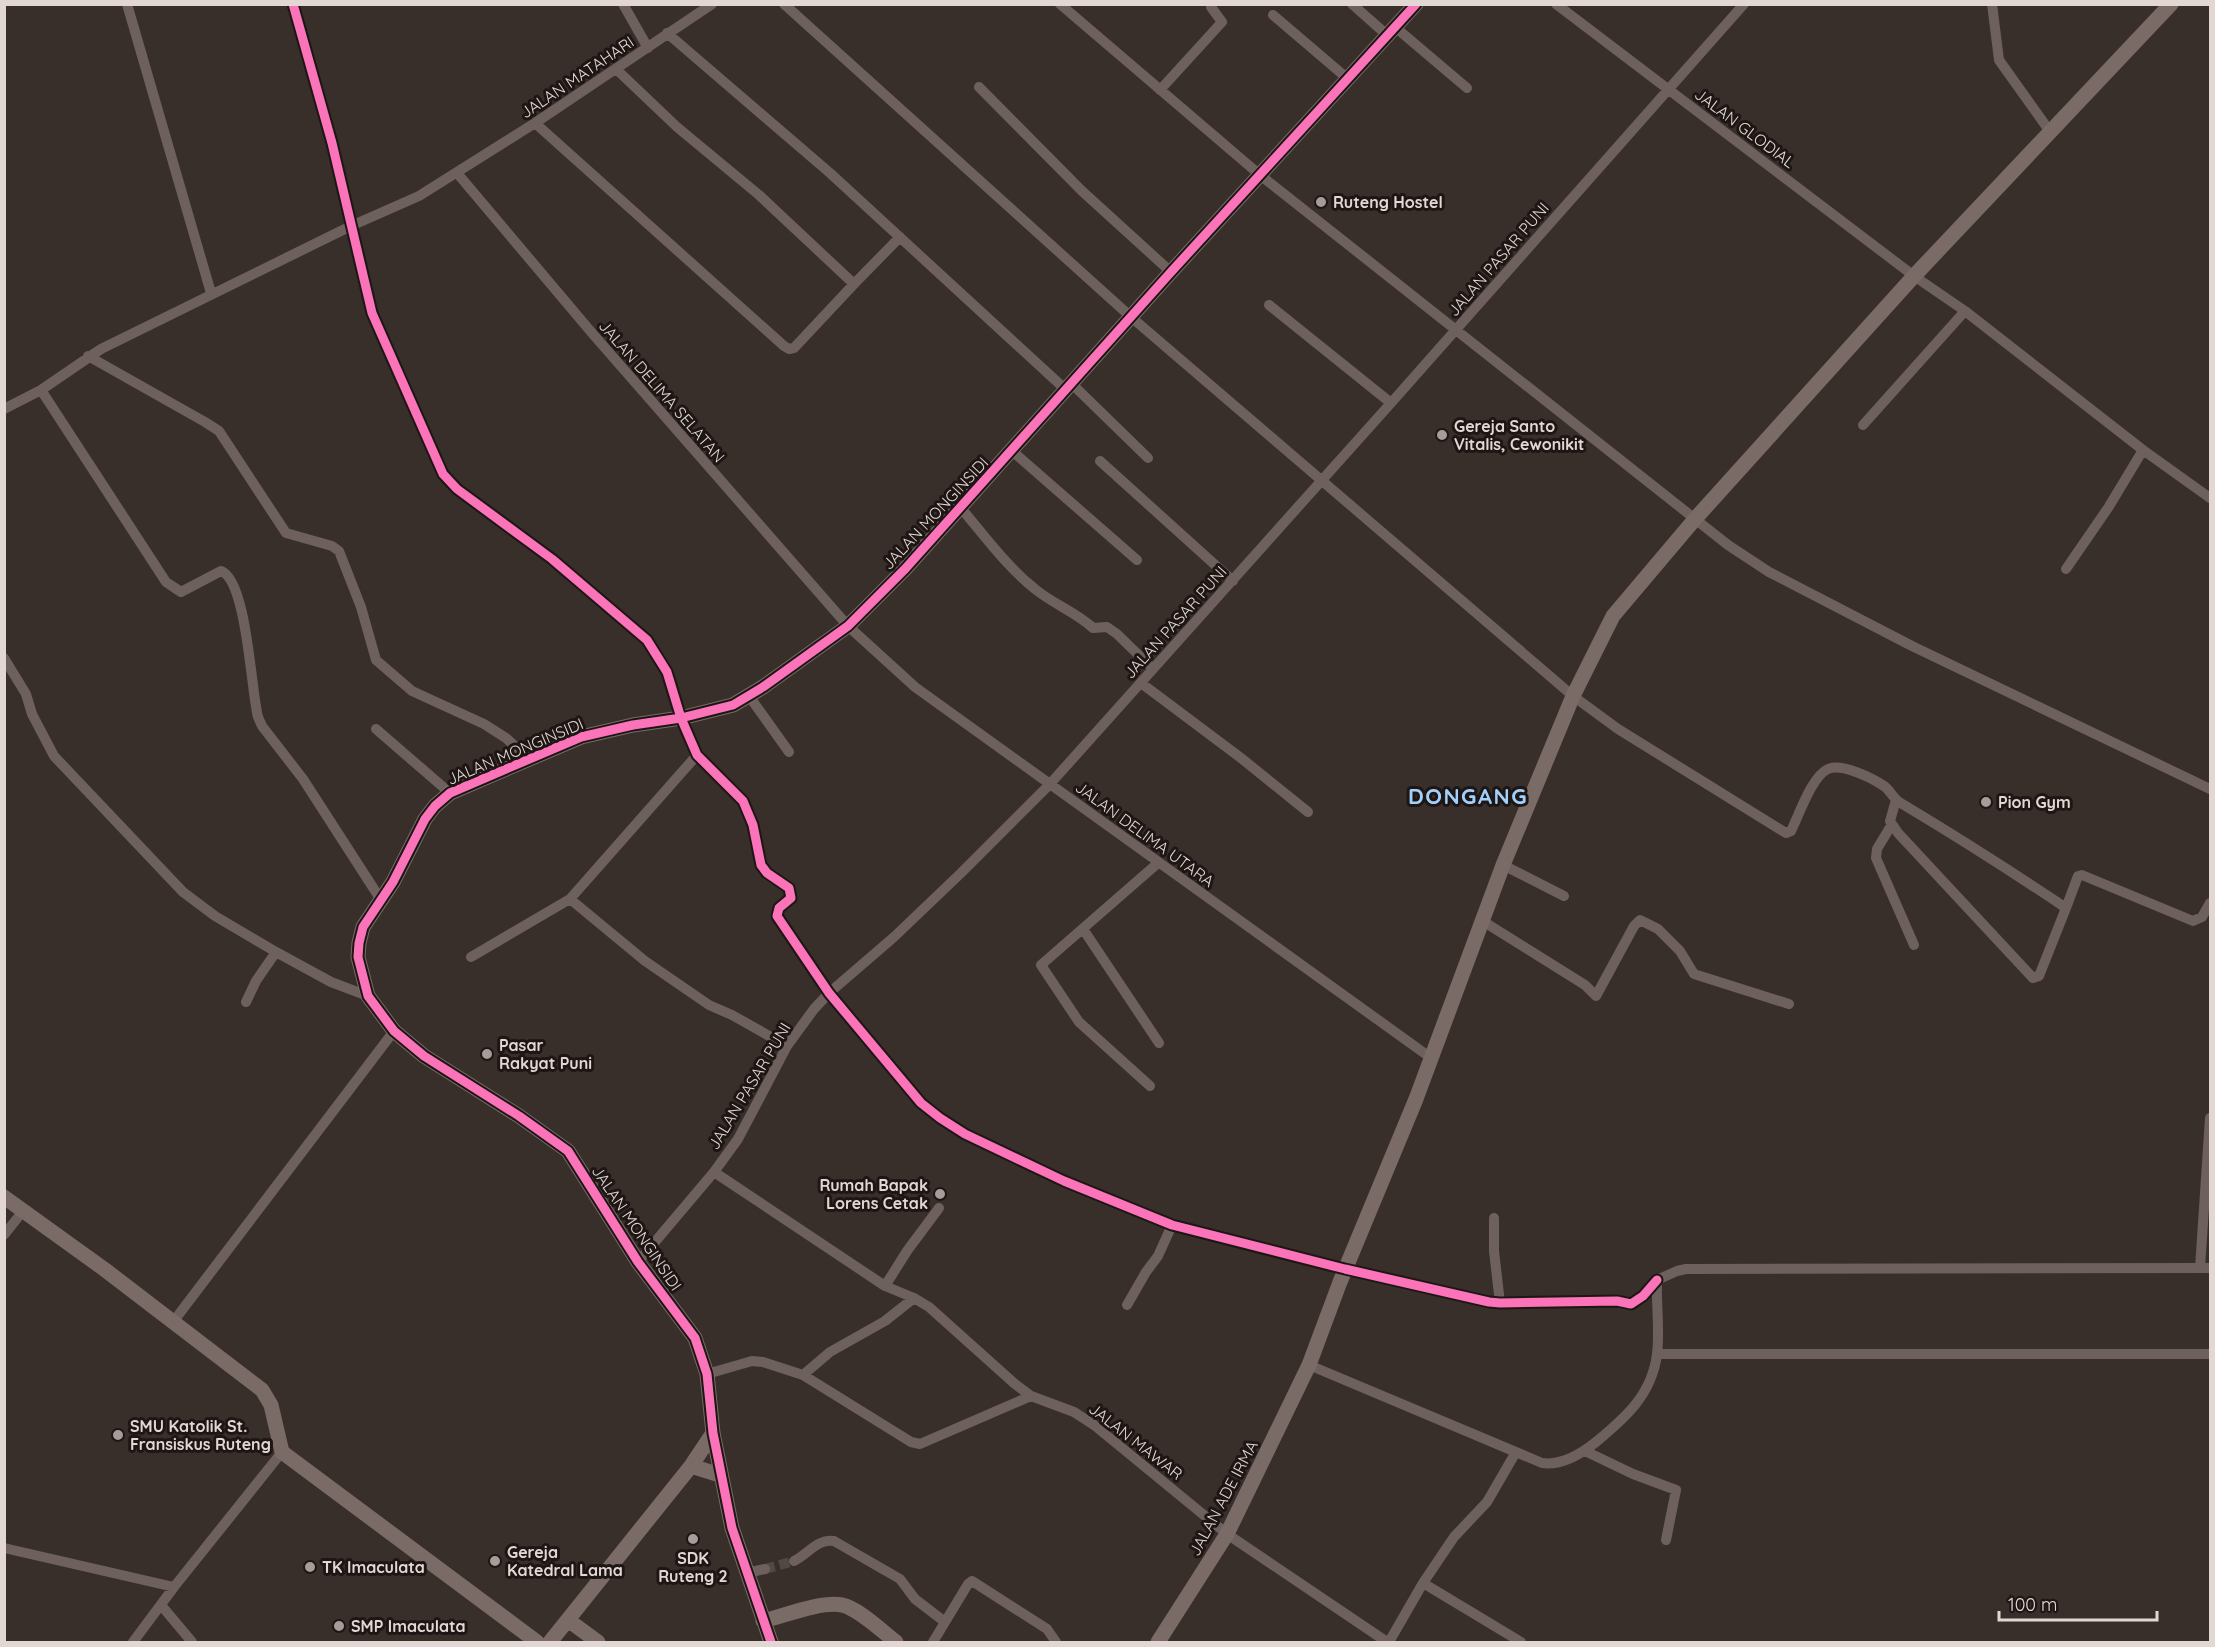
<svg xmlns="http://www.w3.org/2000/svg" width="2215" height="1647" font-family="Quicksand,sans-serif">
	<rect width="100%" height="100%" fill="#382f2b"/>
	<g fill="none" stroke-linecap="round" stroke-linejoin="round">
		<!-- street-tunnel -->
		<path stroke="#524844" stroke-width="10" stroke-dasharray="10 5" stroke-linecap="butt" d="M765,1569L794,1561"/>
		<!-- street -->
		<path stroke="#6e615d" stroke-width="10" d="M127,4L211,293
			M293,4L332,143L372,313L443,474L457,489L552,559L647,640L667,672L681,718L697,755L743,801L753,825L761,865L767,873L789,888L791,898L779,908L777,916L829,993L921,1103L940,1118L965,1134L1064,1181L1172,1225L1345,1269L1489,1302L1500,1303L1617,1301L1631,1304L1643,1296L1657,1280
			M623,4L648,48
			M784,4L1131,317L1573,696L1618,729L1786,833L1791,831C1799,815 1812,776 1828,769C1842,763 1872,778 1884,786C1890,790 1893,798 1899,802C1956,836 2011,871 2066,908L2078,876L2082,875L2193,921L2202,917L2210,903
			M1060,4L1260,175L1728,545L1769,572L1912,646L2210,789
			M1352,4L1387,35
			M1556,4L1914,276L1965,311L2143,450L2210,498
			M1992,4L1999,60L2051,133
			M1273,15L1348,79
			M1395,27L1467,88
			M667,33L830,173L1066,390
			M616,69L677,127L759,195L854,284L900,237
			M979,87L1082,191L1171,272
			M1160,90L1222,22L1211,7
			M535,123L784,346L789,349L794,348L854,284
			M457,173L592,333L848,626L915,687L1431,1058
			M1269,305L1391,403
			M88,356L205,422L219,431L286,533L332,546L339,551L361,607L376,660L412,691L484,724L506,738L529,759
			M1072,384L1148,458
			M41,390L166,582L181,592L221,571C247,580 251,691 258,717L262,726L303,779L381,900
			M4,409L41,390L101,349L351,226L419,196L535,123L712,4
			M1863,425L1965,311
			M1012,451L1137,560
			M1100,461L1233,581
			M960,507C984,535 1006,566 1035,589C1053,604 1076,612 1093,628L1107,627L1117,634L1153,669
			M2066,569L2108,508L2143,450
			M4,658L26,694L32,714L54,756L183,892L215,916L276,952L331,982L368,996
			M1141,683L1241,758L1308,812
			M749,696L789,752
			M376,729L450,793
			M1896,800L1890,821L1898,833L2033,978L2039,976L2066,908
			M1892,824L1877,849L1876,858L1914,945
			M1503,865L1564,896
			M570,899L645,961L709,1005L732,1015L787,1046
			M1481,920L1585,985L1596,996L1634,926L1640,920L1658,929L1680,951L1694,974L1789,1004
			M1083,929L1159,1043
			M471,957L570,899L697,755
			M246,1002L256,981L276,952
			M1150,1086L1079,1022L1041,965L1158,863
			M714,1172L885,1286L914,1298L929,1307L1015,1384L1031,1396L1074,1412L1094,1425L1227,1534L1387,1642
			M1494,1218V1251L1500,1303
			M4,1235L23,1211
			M638,1262L714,1172L738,1139L787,1046L814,1009L829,993L894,937L961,873L1050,784L1391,403L1744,4
			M2200,1268L2210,1118
			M885,1286L907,1251L939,1208
			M1127,1305L1146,1272L1158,1256L1172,1225
			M173,1322L394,1031
			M1657,1354H2210
			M1309,1365L1542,1463C1562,1466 1581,1454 1596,1442C1625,1418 1652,1395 1657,1354C1660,1332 1656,1303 1657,1280L1677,1271L1686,1269L2210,1268
			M707,1374L752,1361L763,1362L803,1375L830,1352L885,1321L914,1298
			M803,1375L911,1442L920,1444L1031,1396
			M1585,1451L1633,1474L1676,1490L1666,1540
			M4,1548L174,1587
			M794,1561C807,1555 818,1538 834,1541L900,1579L915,1599L945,1622
			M747,1573L765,1569
			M1423,1583L1454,1537L1487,1502L1516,1452
			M161,1605L192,1642
			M133,1642L174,1587L282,1452
			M933,1642L968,1584L972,1581L1047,1629L1056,1642
			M1389,1642L1423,1583L1521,1642"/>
		<!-- secondary -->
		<path stroke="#7a6b67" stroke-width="15" d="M4,1197L104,1269L262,1390L271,1405L282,1452L537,1642
			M691,1466L720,1475
			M568,1620L598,1642
			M763,1621C784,1616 820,1601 842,1605C858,1608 883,1632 896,1642
			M550,1642L691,1466L713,1433
			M771,1642L732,1528L713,1433L707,1374L695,1338L638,1262L568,1151L519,1116L424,1056L394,1031L368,996L358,957L359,943L363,927L393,882L425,819L435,806L450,793L581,737L633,725L681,718L733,705L763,687L848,626L905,569L1171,272L1416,4
			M1158,1642L1227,1534L1309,1365L1340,1282L1416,1099L1503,865L1573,696L1613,616L1695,519L1914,276L2171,4"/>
		<!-- cycleway casing -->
		<g stroke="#1e1614" stroke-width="13">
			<path id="cycleway" d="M293,4L332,143L372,313L443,474L457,489L552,559L647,640L667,672L681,718L697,755L743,801L753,825L761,865L767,873L789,888L791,898L779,908L777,916L829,993L921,1103L940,1118L965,1134L1064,1181L1172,1225L1345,1269L1489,1302L1500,1303L1617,1301L1631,1304L1643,1296L1657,1280
				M771,1642L732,1528L713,1433L707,1374L695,1338L638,1262L568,1151L519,1116L424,1056L394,1031L368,996L358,957L359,943L363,927L393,882L425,819L435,806L450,793L581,737L633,725L681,718L733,705L763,687L848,626L905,569L1171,272L1416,4"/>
		</g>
		<!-- cycleway -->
		<use href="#cycleway" stroke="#fb73b8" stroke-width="9"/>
	</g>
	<!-- markers -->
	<g fill="#a79c99" stroke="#1e1614" stroke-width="2">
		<circle cx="1321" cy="202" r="6"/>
		<circle cx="1442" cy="435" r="6"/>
		<circle cx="1986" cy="802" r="6"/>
		<circle cx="487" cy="1054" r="6"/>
		<circle cx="940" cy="1194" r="6"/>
		<circle cx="118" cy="1435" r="6"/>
		<circle cx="693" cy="1539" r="6"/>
		<circle cx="495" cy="1561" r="6"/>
		<circle cx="310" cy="1567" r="6"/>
		<circle cx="339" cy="1626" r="6"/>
	</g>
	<g text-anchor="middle" stroke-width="6" stroke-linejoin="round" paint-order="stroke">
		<!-- street labels -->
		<g font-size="16" fill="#e3d7d4" stroke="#1e1614">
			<text transform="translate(577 77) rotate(-34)" y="6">JALAN MATAHARI</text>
			<text transform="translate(1745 128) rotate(37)" y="6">JALAN GLODIAL</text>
			<text transform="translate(1498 259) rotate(-49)" y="6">JALAN PASAR PUNI</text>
			<text transform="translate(662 391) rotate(49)" y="6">JALAN DELIMA SELATAN</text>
			<text transform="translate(935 513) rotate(-47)" y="6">JALAN MONGINSIDI</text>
			<text transform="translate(1175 622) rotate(-48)" y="6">JALAN PASAR PUNI</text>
			<text transform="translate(515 751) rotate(-23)" y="6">JALAN MONGINSIDI</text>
			<text transform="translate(1145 834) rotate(36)" y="6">JALAN DELIMA UTARA</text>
			<text transform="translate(749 1086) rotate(-59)" y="6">JALAN PASAR PUNI</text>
			<text transform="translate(637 1228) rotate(56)" y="6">JALAN MONGINSIDI</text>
			<text transform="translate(1136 1441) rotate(38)" y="6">JALAN MAWAR</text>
			<text transform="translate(1223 1498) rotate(-62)" y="6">JALAN ADE IRMA</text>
		</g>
		<!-- poi labels -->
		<g font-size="16" font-weight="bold" fill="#e3d7d4" stroke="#1e1614" text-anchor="start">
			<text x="1333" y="208">Ruteng Hostel</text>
			<text x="1454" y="432">Gereja Santo<tspan x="1454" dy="18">Vitalis, Cewonikit</tspan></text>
			<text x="1998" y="808">Pion Gym</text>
			<text x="499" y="1051">Pasar<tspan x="499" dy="18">Rakyat Puni</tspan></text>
			<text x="928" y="1191" text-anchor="end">Rumah Bapak<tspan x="928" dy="18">Lorens Cetak</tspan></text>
			<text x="130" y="1432">SMU Katolik St.<tspan x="130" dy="18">Fransiskus Ruteng</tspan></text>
			<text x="507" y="1558">Gereja<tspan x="507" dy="18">Katedral Lama</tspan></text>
			<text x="693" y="1564" text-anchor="middle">SDK<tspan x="693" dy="18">Ruteng 2</tspan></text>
			<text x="322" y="1573">TK Imaculata</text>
			<text x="351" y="1632">SMP Imaculata</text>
		</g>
		<!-- district labels -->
		<g font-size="22" font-weight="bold" letter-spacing="1.5" fill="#a2d0fd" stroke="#1e1614">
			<text x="1468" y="804">DONGANG</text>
		</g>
	</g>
	<!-- border -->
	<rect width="2215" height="1647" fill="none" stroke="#e3d7d4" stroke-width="12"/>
	<!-- scale -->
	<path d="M1999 1611v9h158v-9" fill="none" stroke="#e3d7d4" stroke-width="3"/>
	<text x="2008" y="1611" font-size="18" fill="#e3d7d4" stroke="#1e1614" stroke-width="4.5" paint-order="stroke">100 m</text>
</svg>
